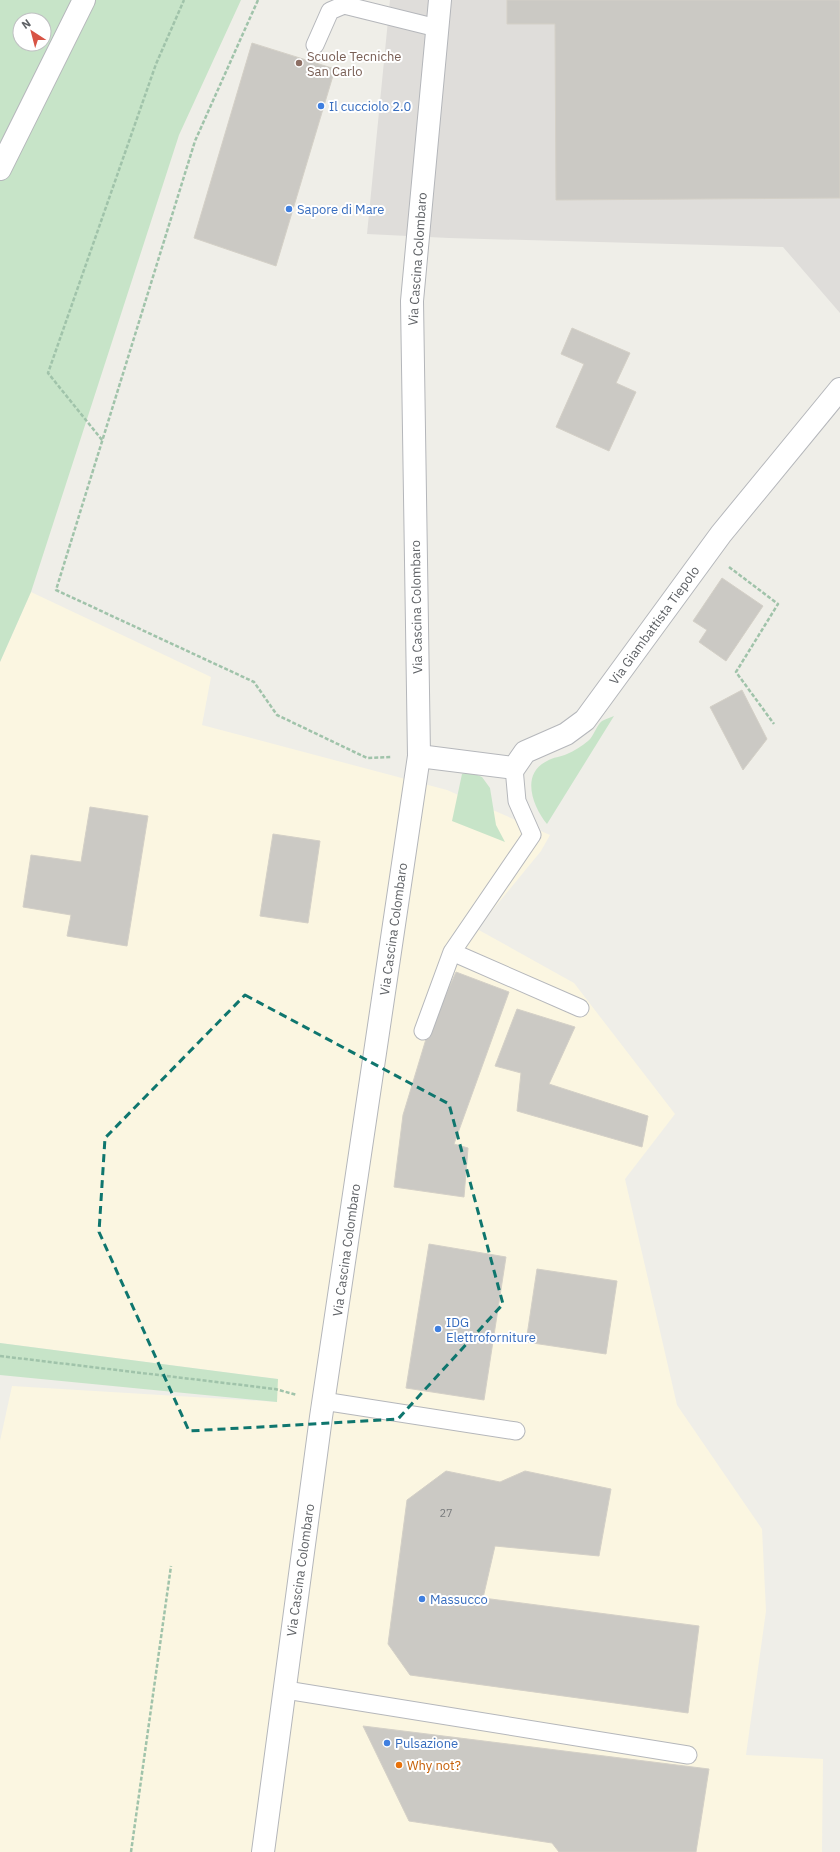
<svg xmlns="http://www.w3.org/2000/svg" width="840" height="1852" font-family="'IBM Plex Sans',sans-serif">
	<rect width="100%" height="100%" fill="#efeee8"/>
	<!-- commercial -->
	<path fill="#fbf6e1" d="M31,592L211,677L202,725L447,790L550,835L541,851L477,929L574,983L675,1114L625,1179L677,1405L762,1529L766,1611L746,1755L823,1759L822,1852H0V1441L12,1386L277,1402V1379L0,1343V662Z"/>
	<!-- industrial -->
	<path fill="#dfddda" d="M390,0H840V313L783,247L449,238L367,234Z"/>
	<!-- green -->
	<path fill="#c7e4c8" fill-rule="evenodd" d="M0,0H241L179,135L31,592L0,662ZM20,20H44V44H20Z
		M614,716L547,824C533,807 520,774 547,761C553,757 561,757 567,754C574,751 582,746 588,741C594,736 596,726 602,721C605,719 610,718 614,716Z
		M470,772L482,777L490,788L496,825L505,842L452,821L462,774Z
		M0,1343L278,1379L277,1402L0,1375Z"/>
	<!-- building -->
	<path fill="#cbc9c4" stroke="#d4d0c7" d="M507,0H840V198L556,200L555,24H507Z
		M252,43L335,69L276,266L194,238Z
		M572,328L630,353L616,383L636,392L609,451L556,427L584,364L561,354Z
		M722,578L763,606L726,661L699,642L707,630L693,621Z
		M742,690L767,739L743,770L710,707Z
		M90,807L148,816L127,946L67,936L71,915L23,907L31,855L81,862Z
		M273,834L320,841L308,923L260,916Z
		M456,972L509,992L454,1144L468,1148L464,1197L394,1187L403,1115L426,1039Z
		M517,1009L575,1027L549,1084L648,1116L642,1147L517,1111L521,1073L495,1066Z
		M429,1244L506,1257L484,1400L406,1388Z
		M537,1269L617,1281L606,1354L526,1342Z
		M446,1471L500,1482L525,1471L611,1489L599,1556L495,1546L483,1598L699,1626L688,1713L410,1675L388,1644L407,1500Z
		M363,1726L709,1769L696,1852H559L552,1843L409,1821Z"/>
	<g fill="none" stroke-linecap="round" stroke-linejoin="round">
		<!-- service casing -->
		<g stroke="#b5b7bb" stroke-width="19">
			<path id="service" d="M315,45L330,11L344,5L437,28
				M514,768L517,801L532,835L452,952L580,1008
				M423,1031L452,952
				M323,1401L516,1431
				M286,1690L688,1755"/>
		</g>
		<!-- minor casing -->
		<g stroke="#b5b7bb" stroke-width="24">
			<path id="minor" d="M0,169L84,0
				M419,756L514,768L525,752L566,734L585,720L721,534L840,389"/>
		</g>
		<!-- secondary casing -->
		<g stroke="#b4b6ba" stroke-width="24">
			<path id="secondary" d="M263,1852L321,1417L419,756L412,301L440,0"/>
		</g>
		<!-- path -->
		<path stroke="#a0c3aa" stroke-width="2.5" stroke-dasharray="4 2" stroke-linecap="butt" d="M258,0L195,141L56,590L254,682L277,715L367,758L392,757
			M102,440L48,373L156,64L184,0
			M729,567L778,604L736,672L774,724
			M0,1356L275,1389L297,1395
			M131,1852L171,1566"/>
		<!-- service -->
		<use href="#service" stroke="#fff" stroke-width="17"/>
		<!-- minor -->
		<use href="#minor" stroke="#fff" stroke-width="22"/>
		<!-- secondary -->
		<use href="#secondary" stroke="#fff" stroke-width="22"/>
	</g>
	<!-- marked area -->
	<path fill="none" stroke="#0f766e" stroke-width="3" stroke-dasharray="8 5" stroke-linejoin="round" d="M245,995L449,1104L503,1304L398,1419L189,1431L99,1232L105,1138Z"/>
	<!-- markers -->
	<circle fill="#8d6e63" stroke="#fff" stroke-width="1.5" cx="299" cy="63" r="4"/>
	<g fill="#3f7fe0" stroke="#fff" stroke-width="1.5">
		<circle cx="321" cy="106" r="4"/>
		<circle cx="289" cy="209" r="4"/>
		<circle cx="438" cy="1329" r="4"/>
		<circle cx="422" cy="1599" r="4"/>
		<circle cx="387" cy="1743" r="4"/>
	</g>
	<circle fill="#e8710a" stroke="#fff" stroke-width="1.5" cx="399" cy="1765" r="4"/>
	<g text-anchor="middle" stroke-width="4" stroke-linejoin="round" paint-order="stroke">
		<!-- number labels -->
		<g font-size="11" fill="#7a7c7e">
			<text x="446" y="1517">27</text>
		</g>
		<!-- education labels -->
		<g font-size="13" fill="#785e54" stroke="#fff" text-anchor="start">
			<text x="307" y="61">Scuole Tecniche<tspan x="307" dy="15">San Carlo</tspan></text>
		</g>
		<!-- shop labels -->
		<g font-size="13" fill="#366cbe" stroke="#fff" text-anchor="start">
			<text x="329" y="111">Il cucciolo 2.0</text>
			<text x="297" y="214">Sapore di Mare</text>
			<text x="446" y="1327">IDG<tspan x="446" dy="15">Elettroforniture</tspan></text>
			<text x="430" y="1604">Massucco</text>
			<text x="395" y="1748">Pulsazione</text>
		</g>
		<!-- street labels -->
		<g font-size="13" fill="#5f6266" stroke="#fff">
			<text transform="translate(417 259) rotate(-86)" y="5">Via Cascina Colombaro</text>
			<text transform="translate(416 607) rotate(-91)" y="5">Via Cascina Colombaro</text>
			<text transform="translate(654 625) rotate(-54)" y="5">Via Giambattista Tiepolo</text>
			<text transform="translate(393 929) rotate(-82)" y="5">Via Cascina Colombaro</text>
			<text transform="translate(346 1250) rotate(-82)" y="5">Via Cascina Colombaro</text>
			<text transform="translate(300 1570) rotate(-82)" y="5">Via Cascina Colombaro</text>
		</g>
		<!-- food labels -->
		<g font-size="13" fill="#c56008" stroke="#fff" text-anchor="start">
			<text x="407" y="1770">Why not?</text>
		</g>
	</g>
	<!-- north arrow -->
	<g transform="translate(32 32) rotate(324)"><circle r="19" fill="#ffffff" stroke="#bfc0c2"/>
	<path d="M0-3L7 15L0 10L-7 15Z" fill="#d85445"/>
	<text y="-6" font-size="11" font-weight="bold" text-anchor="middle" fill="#5f6266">N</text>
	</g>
</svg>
